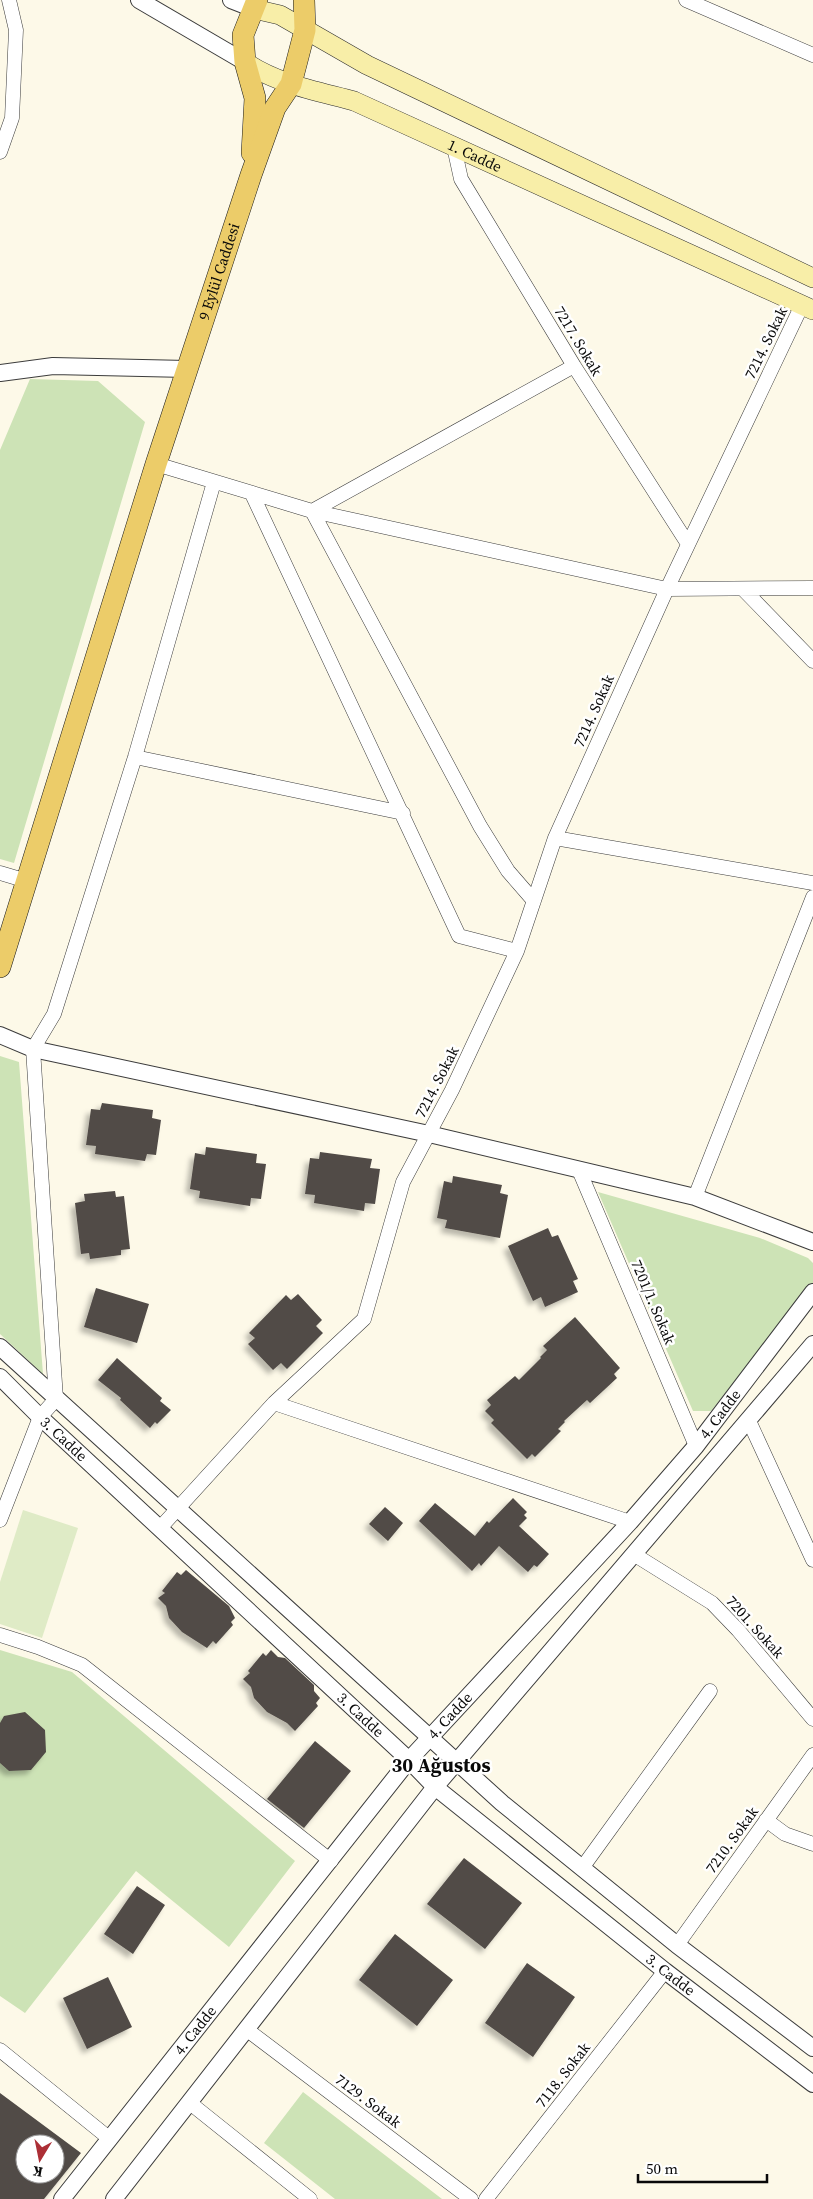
<svg xmlns="http://www.w3.org/2000/svg" width="813" height="2199" font-family="'Source Serif 4',serif">
	<defs>
		<filter id="shadow"><feDropShadow dx="-4.5" dy="4.5" stdDeviation="2.5" flood-color="#0004"/></filter>
	</defs>
	<rect width="100%" height="100%" fill="#fdf9e8"/>
	<!-- green -->
	<path fill="#cde3b6" d="M30,379L98,381L145,422L14,863L0,859V450Z
		M0,1056L19,1062L43,1374L0,1334Z
		M598,1192L760,1238L808,1258L813,1263V1283L711,1411H693Z
		M0,1650L72,1672L295,1861L229,1947L136,1871L25,2013L0,1996Z
		M303,2092L442,2199H335L264,2143Z"/>
	<!-- pitch -->
	<path fill="#dfebc6" d="M23,1510L78,1528L42,1638L0,1624V1582Z"/>
	<!-- building -->
	<path fill="#514b47" fill-rule="evenodd" filter="url(#shadow)" d="M102,1103L153,1110L152,1118L161,1120L156,1155L147,1154L145,1161L95,1154L96,1146L86,1145L91,1109L100,1110Z
		M206,1147L257,1154L256,1163L266,1164L261,1199L251,1198L250,1206L199,1198L200,1191L190,1189L195,1153L205,1155Z
		M320,1152L372,1159L370,1168L380,1169L375,1204L365,1203L364,1211L314,1203L315,1195L305,1194L310,1158L319,1159Z
		M453,1176L502,1185L500,1193L508,1195L500,1238L445,1228L447,1220L437,1218L444,1181L452,1183Z
		M115,1191L116,1197L124,1196L130,1249L121,1250V1255L90,1259L89,1253L81,1254L75,1203L85,1201L84,1194Z
		M548,1228L552,1237L558,1235L578,1279L573,1281L578,1292L545,1307L541,1297L533,1301L508,1246Z
		M96,1288L149,1304L137,1343L84,1327Z
		M298,1294L322,1320L316,1326L323,1333L287,1369L281,1363L273,1370L248,1344L255,1338L249,1333L286,1295L291,1300Z
		M575,1317L620,1368L614,1374L617,1378L590,1403L587,1400L564,1421L565,1422L558,1429L561,1431L535,1457L532,1454L527,1459L491,1423L494,1420L485,1411L491,1405L487,1400L515,1376L519,1380L541,1358L540,1357L547,1350L543,1346Z
		M117,1358L162,1398L160,1401L171,1410L157,1424L155,1422L150,1428L120,1400L121,1398L98,1380Z
		M513,1498L527,1512L524,1515L527,1518L519,1526L549,1554L537,1567L534,1565L528,1572L499,1546L481,1566L479,1563L472,1571L419,1521L435,1503L475,1536L487,1521L489,1523Z
		M385,1507L403,1523L388,1541L369,1524Z
		M186,1570L229,1606L235,1618L231,1622L233,1625L216,1644L213,1641L207,1648L182,1632L169,1618L166,1606L158,1598L165,1593L162,1591L177,1572L181,1575Z
		M271,1650L278,1657L285,1658L314,1685V1691L320,1698L316,1703L318,1706L295,1731L287,1723L267,1712L254,1698L251,1687L243,1679L250,1673L248,1671L263,1653L266,1656Z
		M25,1712L45,1730L46,1752L31,1770L9,1771L0,1763V1723L4,1716Z
		M315,1741L351,1771L304,1828L267,1799Z
		M464,1858L522,1903L485,1949L427,1904Z
		M137,1886L165,1905L133,1954L104,1934Z
		M395,1934L453,1980L417,2026L359,1980Z
		M527,1963L575,1997L533,2057L485,2023Z
		M108,1977L132,2027L87,2049L63,1998Z
		M0,2093L81,2153L44,2199H0ZM25,2144H55V2174H25Z"/>
	<g fill="none" stroke-linecap="round" stroke-linejoin="round">
		<!-- minor casing -->
		<g stroke="#3c3c3c" stroke-width="15">
			<path id="minor" d="M686,0L813,55
				M454,147L461,179L574,366L688,544
				M0,152L12,118L16,30L9,0
				M156,464L312,511L667,589L813,588
				M252,494L459,936L517,951
				M743,589L813,661
				M135,757L403,813
				M555,838L813,883
				M0,873L27,881
				M534,901L508,871L480,826L312,511L574,366
				M579,1170L696,1446
				M695,1197L813,897
				M274,1403L364,1319L403,1182L452,1090L517,951L555,838L667,589L802,305
				M749,1421L813,1560
				M0,1520L40,1417L56,1399L33,1049L54,1014L135,757L214,482
				M160,1528L274,1403L630,1522
				M635,1555L712,1603L738,1630L813,1719
				M0,1635L38,1647L82,1665L331,1861
				M766,1820L785,1834L813,1844
				M582,1868L710,1691
				M677,1945L813,1755
				M246,2029L471,2199
				M0,2050L110,2139
				M190,2103L310,2199
				M486,2199L665,1971"/>
		</g>
		<!-- tertiary casing -->
		<g stroke="#3c3c3c" stroke-width="18">
			<g id="tertiary">
				<path d="M139,0L245,62"/>
				<path d="M231,0L254,9"/>
				<path d="M0,373L53,366L187,369"/>
				<path d="M0,1035L33,1049L429,1134L695,1197L813,1242"/>
				<path d="M0,1347L502,1803L677,1945L813,2048"/>
				<path id="s1" d="M0,1377L40,1417L409,1760L435,1787L665,1971L813,2084"/>
				<path id="s2" d="M62,2199L409,1760L630,1522L696,1446L813,1292"/>
				<path d="M114,2199L435,1787L813,1344"/>
			</g>
		</g>
		<!-- secondary casing -->
		<g stroke="#2b2b2b" stroke-width="20">
			<g id="secondary">
				<path d="M254,9L280,15L367,65L813,278"/>
				<path id="s3" d="M245,62C277,84 317,91 354,101L813,310"/>
			</g>
		</g>
		<!-- primary casing -->
		<g stroke="#1a1a1a" stroke-width="22">
			<g id="primary">
				<path d="M252,153L255,98L245,62L243,35L257,0"/>
				<path id="s4" d="M0,967L156,464L251,175L275,108L291,84L305,30L304,0"/>
			</g>
		</g>
		<!-- minor -->
		<use href="#minor" stroke="#fff" stroke-width="14"/>
		<!-- tertiary -->
		<use href="#tertiary" stroke="#fff" stroke-width="16"/>
		<!-- secondary -->
		<use href="#secondary" stroke="#f8eea8" stroke-width="19"/>
		<!-- primary -->
		<use href="#primary" stroke="#eccc69" stroke-width="21"/>
	</g>
	<g text-anchor="middle" stroke-width="5" stroke-linejoin="round" paint-order="stroke">
		<!-- street labels -->
		<g font-size="15" fill="#090909" stroke="#fff">
			<text dy="5" stroke="none"><textPath href="#s3" startOffset="249">1. Cadde</textPath></text>
			<text dy="5" stroke="none"><textPath href="#s4" startOffset="729">9 Eylül Caddesi</textPath></text>
			<text transform="translate(578 341) rotate(59)" y="5">7217. Sokak</text>
			<text transform="translate(766 343) rotate(-64)" y="5">7214. Sokak</text>
			<text transform="translate(594 711) rotate(-66)" y="5">7214. Sokak</text>
			<text transform="translate(437 1082) rotate(-63)" y="5">7214. Sokak</text>
			<text transform="translate(653 1302) rotate(67)" y="5">7201/1. Sokak</text>
			<text dy="5" stroke="none"><textPath href="#s2" startOffset="1025">4. Cadde</textPath></text>
			<text dy="5" stroke="none"><textPath href="#s1" startOffset="89">3. Cadde</textPath></text>
			<text transform="translate(755 1627) rotate(48)" y="5">7201. Sokak</text>
			<text dy="5" stroke="none"><textPath href="#s1" startOffset="494">3. Cadde</textPath></text>
			<text dy="5" stroke="none"><textPath href="#s2" startOffset="620">4. Cadde</textPath></text>
			<text transform="translate(732 1840) rotate(-54)" y="5">7210. Sokak</text>
			<text dy="5" stroke="none"><textPath href="#s1" startOffset="899">3. Cadde</textPath></text>
			<text dy="5" stroke="none"><textPath href="#s2" startOffset="215">4. Cadde</textPath></text>
			<text transform="translate(563 2075) rotate(-52)" y="5">7118. Sokak</text>
			<text transform="translate(368 2101) rotate(37)" y="5">7129. Sokak</text>
		</g>
		<!-- district labels -->
		<g font-size="20" font-weight="bold" fill="#090909" stroke="#fff">
			<text x="441" y="1772">30 Ağustos</text>
		</g>
	</g>
	<!-- north arrow -->
	<g transform="translate(40 2159) rotate(190)"><circle r="24" fill="#ffffff" stroke="#9d9d9d"/>
	<path d="M0-4L9 19L0 12L-9 19Z" fill="#ac2f36"/>
	<text y="-8" font-size="14" font-weight="bold" text-anchor="middle" fill="#090909">K</text>
	</g>
	<!-- scale -->
	<path d="M638 2174v8h129v-8" fill="none" stroke="#090909" stroke-width="2.5"/>
	<text x="646" y="2174" font-size="15" fill="#090909" stroke="#ffffff" stroke-width="4" paint-order="stroke">50 m</text>
</svg>
